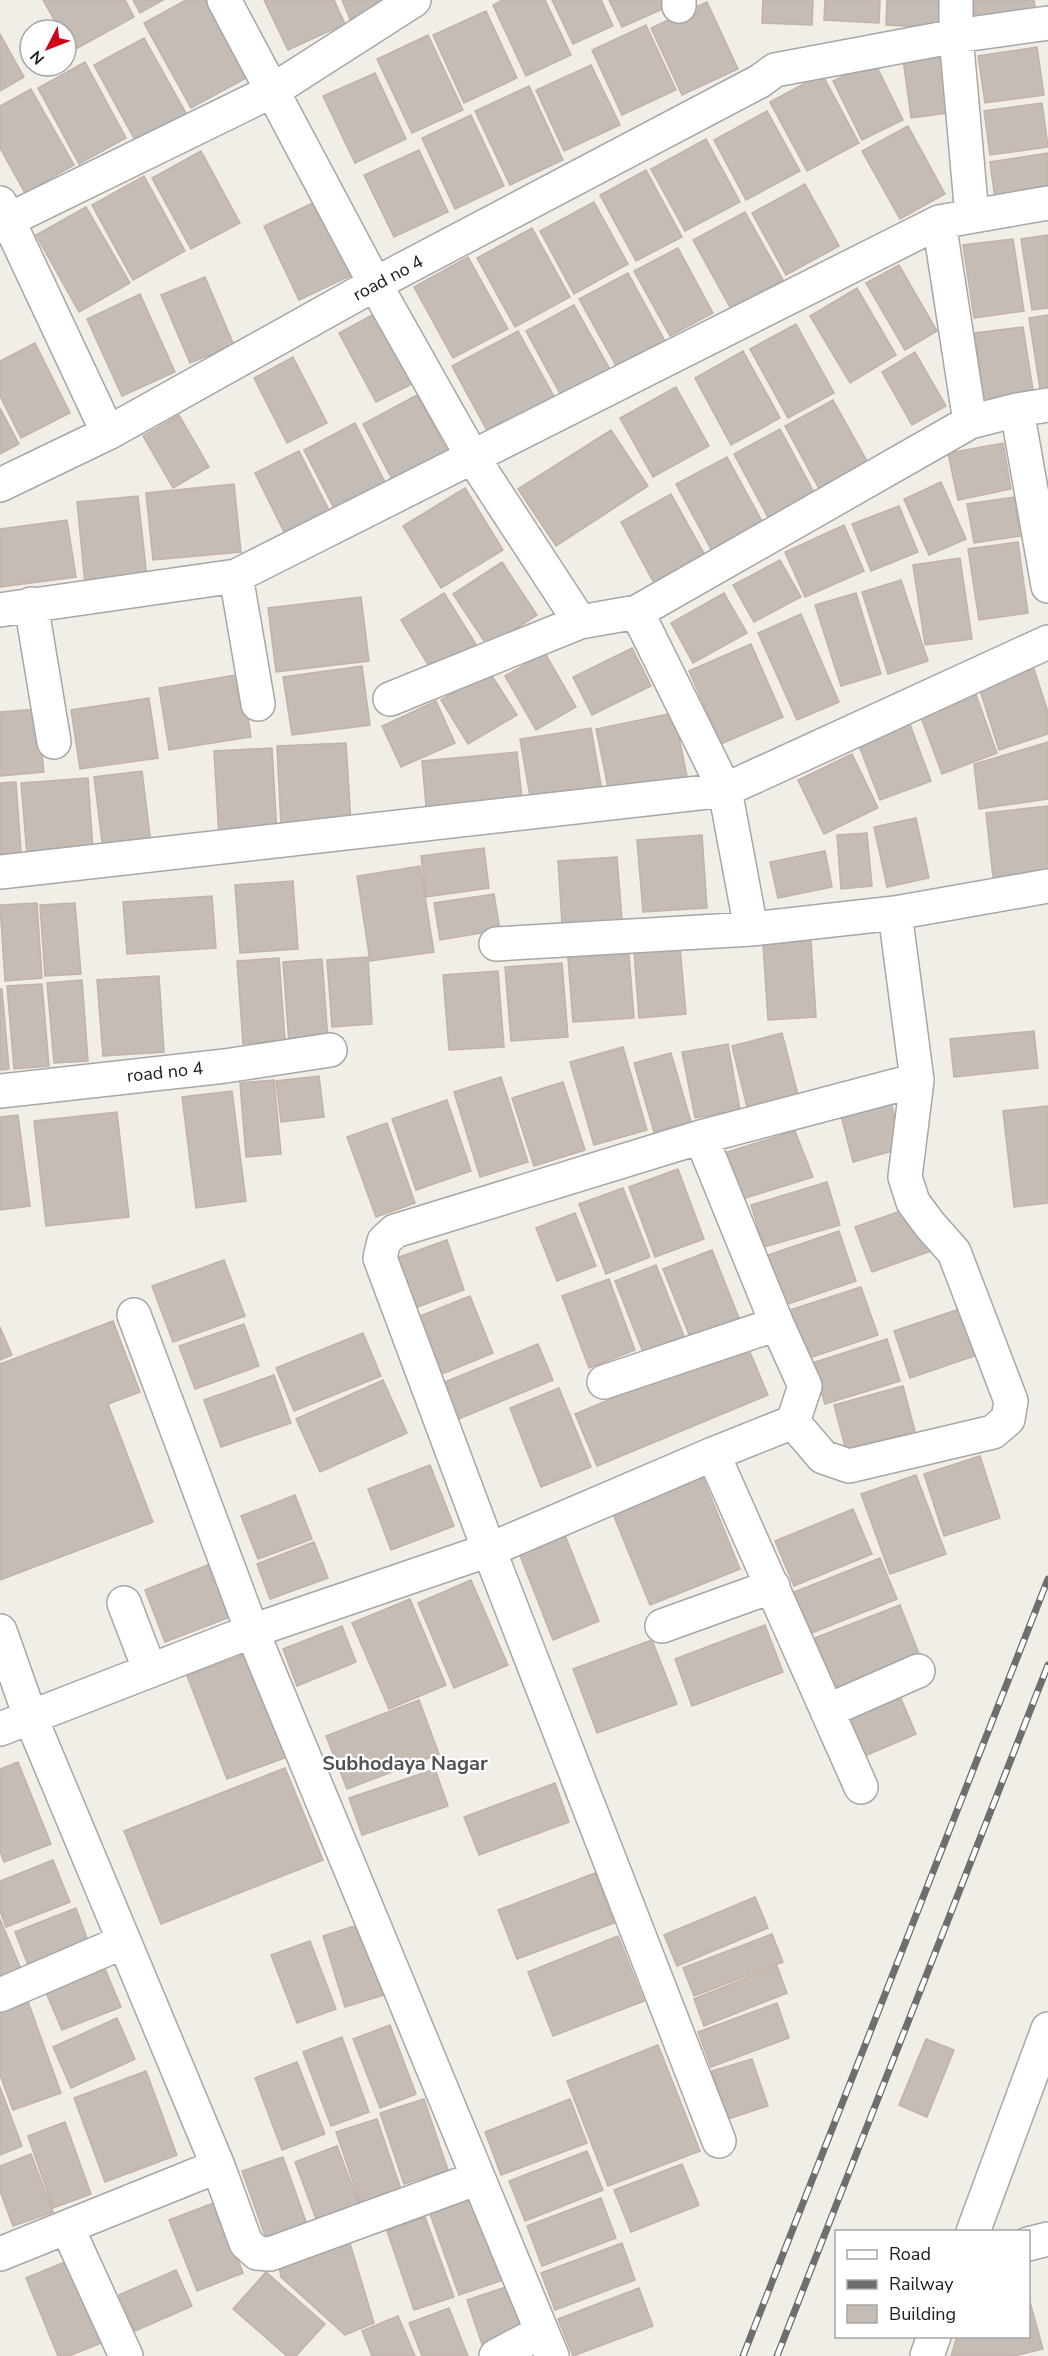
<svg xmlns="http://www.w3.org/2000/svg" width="1048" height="2356" font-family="'Nunito Sans',sans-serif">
	<rect width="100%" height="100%" fill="#f1ede7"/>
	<!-- building -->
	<path fill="#c6bcb6" stroke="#c3b2a9" stroke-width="1.5" d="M43,0H125L134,17L72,51L66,41V30H60Z
		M133,0H163L140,13Z
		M186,0H206L248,77L191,108L144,23Z
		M264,0H334L345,24L288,50Z
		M342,0H391L350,19Z
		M503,0H545L571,55L526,76L493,5Z
		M552,0H601L613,26L573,44Z
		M609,0H664L667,7L622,27Z
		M763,0H813L812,25L762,23Z
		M825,0H880L879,23L824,20Z
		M887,0H946L945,28L886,25Z
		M969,0H1034L1036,16L972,24Z
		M707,2L738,69L682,95L651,28Z
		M486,11L517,78L464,103L433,35Z
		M646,25L676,90L622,115L592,50Z
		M0,34L24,77L0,91Z
		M428,35L463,110L412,133L377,59Z
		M144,38L187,115L136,142L94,65Z
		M1037,47L1044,95L985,103L978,56Z
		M941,55L948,113L911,118L903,59Z
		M874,61L903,120L862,140L833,81Z
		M85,62L126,138L79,164L38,88Z
		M591,65L620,125L564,151L536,90Z
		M375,73L406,139L355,163L323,96Z
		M822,74L859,143L807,171L770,102Z
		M529,86L563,160L510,185L475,111Z
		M31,89L74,165L25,193L0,148V106Z
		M1042,103L1048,147L990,155L984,111Z
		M767,111L800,171L746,200L714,140Z
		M471,115L504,186L455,209L422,138Z
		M908,126L945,194L900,219L862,151Z
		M706,139L740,202L685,231L651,169Z
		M419,150L448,212L394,237L364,175Z
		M201,151L240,223L191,249L152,178Z
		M1048,153V192L995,199L990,162Z
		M646,170L682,237L636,261L600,195Z
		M144,176L185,251L133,280L92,205Z
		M805,184L839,246L786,275L752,213Z
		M317,201L352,275L299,300L264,226Z
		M594,202L628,264L574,294L540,231Z
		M86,207L130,283L79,312L36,235Z
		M745,212L783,280L731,309L693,240Z
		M532,228L570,297L515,327L477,258Z
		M1048,235V308L1032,310L1021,239Z
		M1013,239L1024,311L974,318L963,245Z
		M678,248L713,313L670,336L634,271Z
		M468,257L508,329L453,358L414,287Z
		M899,265L937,331L905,350L866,283Z
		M628,273L666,343L618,369L579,299Z
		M205,277L234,345L190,363L161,295Z
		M857,288L896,355L850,383L810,316Z
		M140,294L175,372L122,396L87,319Z
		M574,305L612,373L563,399L526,331Z
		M374,314L412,384L376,402L339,333Z
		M1048,315V393L1041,395L1029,318Z
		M796,324L834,393L788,418L750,349Z
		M1023,327L1034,396L984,403L975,333Z
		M518,331L556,400L490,436L452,366Z
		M35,343L70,413L21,438L0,396V361Z
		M743,351L780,418L731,445L695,378Z
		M915,352L946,406L912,425L882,372Z
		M293,357L327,423L287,443L254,378Z
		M676,387L709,446L653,477L620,418Z
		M417,395L450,456L395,485L363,424Z
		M833,400L872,470L823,496L785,426Z
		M0,408L19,444L0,454Z
		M179,415L209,467L173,488L143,436Z
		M355,423L391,494L340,520L304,450Z
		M780,429L816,496L770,521L734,454Z
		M611,430L648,486L556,546L518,489Z
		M1003,443L1011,489L958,500L948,453Z
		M299,451L335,522L290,544L255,473Z
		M727,457L763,523L712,551L676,484Z
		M941,482L966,539L929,555L904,499Z
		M234,484L241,552L153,560L146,493Z
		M465,488L503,550L441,588L403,526Z
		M671,494L706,557L655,585L621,522Z
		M138,496L147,578L85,584L77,502Z
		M1014,497L1020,536L974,543L967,504Z
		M899,506L918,552L871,571L852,524Z
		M67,520L76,577L0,587V529Z
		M844,525L864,571L805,597L785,552Z
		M1018,542L1028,613L979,620L968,549Z
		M960,558L972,639L925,645L913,565Z
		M780,560L801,597L754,622L733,585Z
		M502,562L537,615L488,647L453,594Z
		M901,580L928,661L888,674L862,592Z
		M444,593L477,646L433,673L401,620Z
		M724,593L747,633L693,663L671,623Z
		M856,593L881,674L841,686L815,605Z
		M361,597L369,661L276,672L268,608Z
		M801,614L839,702L797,720L758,633Z
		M751,644L783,717L721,744L689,671Z
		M632,648L651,686L592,715L573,677Z
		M545,653L576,707L536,730L505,676Z
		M362,666L370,725L292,735L283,677Z
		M1034,669L1048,712V734L999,750L979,687Z
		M489,671L517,715L468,744L441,700Z
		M241,674L251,737L169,750L159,688Z
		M975,692L997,753L942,774L919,712Z
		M149,698L158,758L80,769L71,710Z
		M436,701L455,743L401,767L382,726Z
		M37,709L44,772L0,776V712Z
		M674,713L688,781L610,797L596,729Z
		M908,719L931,781L880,800L856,738Z
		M591,728L602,791L531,802L520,739Z
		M1048,742V799L979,809L974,764Z
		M346,743L351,822L281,826L277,746Z
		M272,748L277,834L219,837L214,751Z
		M517,752L523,808L427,817L422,761Z
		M852,754L878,808L824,834L798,780Z
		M142,771L151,844L103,850L94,777Z
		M88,778L93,850L27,855L21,783Z
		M16,782L21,852L0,854V783Z
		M1048,806V872L993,877L986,813Z
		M916,818L929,878L887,887L874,827Z
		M867,833L872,886L841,889L837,835Z
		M702,835L707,908L643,912L637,840Z
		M484,848L489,888L426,897L421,856Z
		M825,851L832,887L778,898L770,862Z
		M617,857L622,920L562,924L558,861Z
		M420,866L434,952L370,961L357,876Z
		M293,881L298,949L240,953L235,885Z
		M494,894L500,930L440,940L434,903Z
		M212,896L216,948L127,954L123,902Z
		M37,903L42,978L5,981L0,905Z
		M75,903L81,974L45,976L40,905Z
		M811,941L816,1017L768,1020L763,944Z
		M628,942L634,1018L573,1022L567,946Z
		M680,948L686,1014L639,1018L634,951Z
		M368,957L372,1024L332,1027L327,960Z
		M279,958L285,1040L243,1044L237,961Z
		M322,959L328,1040L289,1043L283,962Z
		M562,963L568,1037L511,1041L505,967Z
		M498,971L504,1047L449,1050L443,975Z
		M159,976L164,1052L103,1056L97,980Z
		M82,980L88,1061L54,1063L47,983Z
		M42,984L49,1066L14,1069L7,986Z
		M0,989H2L9,1069L0,1070Z
		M1034,1031L1038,1068L954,1077L950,1039Z
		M782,1033L798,1095L747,1107L732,1046Z
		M728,1044L740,1110L695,1118L682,1052Z
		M623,1047L647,1130L594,1145L570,1062Z
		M671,1053L691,1122L654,1132L634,1063Z
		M319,1076L324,1117L281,1122L276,1081Z
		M501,1077L528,1162L480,1177L454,1092Z
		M274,1080L281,1154L246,1157L240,1083Z
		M563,1082L585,1150L534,1166L512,1098Z
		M232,1091L246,1201L196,1208L182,1097Z
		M888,1091L903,1148L853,1162L838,1104Z
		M447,1100L471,1171L416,1190L392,1119Z
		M1048,1106V1203L1014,1207L1003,1111Z
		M117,1112L129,1217L46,1226L34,1121Z
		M18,1115L30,1206L0,1210V1117Z
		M387,1123L415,1203L376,1217L347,1137Z
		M795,1131L813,1177L739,1200L721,1154Z
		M678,1169L704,1239L655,1257L629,1187Z
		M827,1182L840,1225L764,1247L751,1205Z
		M623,1188L650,1257L606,1274L579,1204Z
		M915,1206L931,1251L872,1272L855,1227Z
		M575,1213L596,1266L557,1281L536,1228Z
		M839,1231L856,1281L785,1305L768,1255Z
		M447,1240L464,1290L409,1310L391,1260Z
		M712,1250L739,1318L690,1337L663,1269Z
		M224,1260L245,1316L173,1342L152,1286Z
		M656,1265L684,1336L643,1352L615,1281Z
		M609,1279L635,1350L589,1368L562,1296Z
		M861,1287L878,1335L806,1359L790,1310Z
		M470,1296L493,1353L437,1376L413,1319Z
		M965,1307L980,1354L910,1378L894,1331Z
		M113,1321L140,1392L108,1404L153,1522L0,1580V1364Z
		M244,1324L259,1366L195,1389L179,1346Z
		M0,1327L12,1355L0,1360Z
		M363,1333L381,1376L294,1411L276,1368Z
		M887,1339L900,1381L825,1404L812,1363Z
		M746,1343L768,1395L597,1466L575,1414Z
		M538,1344L553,1380L456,1420L440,1384Z
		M274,1375L291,1423L221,1447L204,1400Z
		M383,1380L407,1433L320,1472L296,1419Z
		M903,1386L915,1431L846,1450L834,1405Z
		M559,1388L591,1467L541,1487L510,1408Z
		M980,1456L1000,1518L944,1536L924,1474Z
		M430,1465L454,1526L391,1550L368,1489Z
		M916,1475L946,1554L890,1574L861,1494Z
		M703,1478L740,1569L650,1605L613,1514Z
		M295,1495L312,1539L258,1559L241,1516Z
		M853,1509L872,1554L794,1586L775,1541Z
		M565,1535L599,1621L553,1640L519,1553Z
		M314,1542L328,1578L270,1599L257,1564Z
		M880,1558L897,1599L809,1634L792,1593Z
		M210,1564L230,1617L165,1642L145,1590Z
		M471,1580L508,1665L454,1688L418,1603Z
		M410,1599L446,1685L389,1709L352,1623Z
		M900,1605L920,1656L835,1689L815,1638Z
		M765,1625L783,1672L692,1706L675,1659Z
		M342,1626L356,1662L297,1686L283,1649Z
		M652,1640L677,1704L597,1733L573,1669Z
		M248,1653L287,1757L227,1779L187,1676Z
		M897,1689L916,1734L860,1758L841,1713Z
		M419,1700L439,1754L347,1789L326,1736Z
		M18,1762L51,1844L4,1862L0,1851V1769Z
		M285,1768L323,1860L161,1924L124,1831Z
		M435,1769L448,1806L362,1835L349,1798Z
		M555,1783L569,1822L479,1855L464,1817Z
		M53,1860L70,1902L6,1927L0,1911V1881Z
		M595,1873L614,1923L517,1959L498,1910Z
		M755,1897L768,1928L677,1966L664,1935Z
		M76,1908L92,1952L32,1975L15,1932Z
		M0,1919L21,1969L0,1977Z
		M361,1924L384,1995L345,2007L323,1936Z
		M772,1934L783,1962L694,1996L683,1968Z
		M618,1936L644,2001L553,2036L528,1972Z
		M310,1941L336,2009L297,2023L271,1955Z
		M100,1957L121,2007L62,2030L41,1981Z
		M777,1966L787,1993L704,2026L694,1999Z
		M27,1999L61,2093L13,2110L0,2075V2009Z
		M777,2003L789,2038L711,2067L698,2032Z
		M117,2018L135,2059L71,2088L53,2047Z
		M390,2025L416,2094L380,2108L353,2039Z
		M342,2037L369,2112L331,2126L303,2052Z
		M926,2039L954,2050L927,2117L899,2105Z
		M658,2045L700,2151L608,2186L567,2081Z
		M752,2059L768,2106L728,2119L712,2071Z
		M297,2062L325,2134L282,2150L255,2078Z
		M146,2071L177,2155L105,2182L74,2098Z
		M0,2087L22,2146L0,2155Z
		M424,2099L448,2170L404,2184L380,2113Z
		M570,2099L587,2143L501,2175L485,2132Z
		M377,2119L403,2195L362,2208L336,2132Z
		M65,2122L91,2194L53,2208L28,2136Z
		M337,2146L362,2211L319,2227L295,2162Z
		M587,2151L603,2190L525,2221L509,2181Z
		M31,2154L53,2212L13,2226L0,2191V2166Z
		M283,2157L309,2230L268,2244L242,2171Z
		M682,2164L699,2205L631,2232L614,2190Z
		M473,2195L503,2280L459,2295L429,2211Z
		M601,2198L616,2238L542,2266L527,2226Z
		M216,2202L243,2273L197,2291L169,2220Z
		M425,2217L454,2297L414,2310L387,2231Z
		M349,2240L374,2323L345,2335L281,2277L278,2261Z
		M622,2243L635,2280L555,2310L541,2273Z
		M72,2259L106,2341L69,2356H58L26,2278Z
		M176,2270L192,2306L135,2331L119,2295Z
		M266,2272L325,2324L296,2356H287L233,2309Z
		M506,2287L524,2336L484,2350L467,2300Z
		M639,2288L653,2326L573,2356L558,2319Z
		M1028,2295L1043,2349L1014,2356H951L957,2336H1028Z
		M449,2308L468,2356H422L409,2323Z
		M398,2316L415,2356H372L362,2331Z"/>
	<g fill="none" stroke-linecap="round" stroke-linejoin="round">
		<!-- minor casing -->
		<g stroke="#a7a7a7" stroke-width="36">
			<path id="minor" d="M224,0L375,284L473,458L580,622L637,612L725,790L751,929
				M956,0V36L972,216
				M679,6V0
				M0,203L108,433
				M939,222L970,422
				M0,224L272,91L414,0
				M1017,410L1048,586
				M0,485L108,433L375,284L760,81L775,70L956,36L1048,23
				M236,576L258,704
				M31,604L54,742
				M0,610L236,576L939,222L1048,203
				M637,612L970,422L1017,410L1048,405
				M390,699L580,622
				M0,872L725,790L1048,642
				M496,944L751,929L895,913L1048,886
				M0,1091L225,1066L330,1050
				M134,1315L252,1631L552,2356
				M604,1382L777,1324
				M793,1422L823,1457L849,1466L993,1432L1008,1419L1011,1401L954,1252L930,1225L913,1202L905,1177L917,1080L895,913
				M713,1454L861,1787
				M124,1603L150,1671
				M662,1626L773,1586
				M0,1631L30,1716L218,2166L246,2243L257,2253L270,2254L478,2178
				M827,1711L918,1671
				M0,1729L252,1631L489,1550L713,1454L793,1422L805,1386L777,1324L701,1137
				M0,1995L123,1942
				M719,2141L489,1550L380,1258L384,1241L395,1231L701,1137L917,1080
				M67,2227L126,2356
				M1028,2244L1048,2239
				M0,2254L218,2166
				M496,2356L541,2332"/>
		</g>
		<!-- tertiary casing -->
		<g stroke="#a7a7a7" stroke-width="36">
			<path id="tertiary" d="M973,2232L1048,2029
				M927,2356L934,2336"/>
		</g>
		<!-- minor -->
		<use href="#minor" stroke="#fff" stroke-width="33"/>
		<!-- tertiary -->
		<use href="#tertiary" stroke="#fff" stroke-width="33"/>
		<!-- rail casing -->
		<g stroke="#6e6e6e" stroke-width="7">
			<path id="rail" d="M743,2356L1048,1579
				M777,2356L1048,1665"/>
		</g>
		<!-- rail -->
		<use href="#rail" stroke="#fff" stroke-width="4.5" stroke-dasharray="14" stroke-linecap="butt"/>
	</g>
	<g text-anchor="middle" stroke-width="4.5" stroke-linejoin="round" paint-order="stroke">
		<!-- street labels -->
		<g font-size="18" fill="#202020" stroke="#fff">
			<text transform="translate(388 278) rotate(-28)" y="6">road no 4</text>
			<text transform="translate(165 1072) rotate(-6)" y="6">road no 4</text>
		</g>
		<!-- neighbourhood labels -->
		<g font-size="20" font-weight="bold" fill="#535353" stroke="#fff">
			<text x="405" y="1770">Subhodaya Nagar</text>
		</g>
	</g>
	<!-- legend -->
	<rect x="835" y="2230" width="195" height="108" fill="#ffffff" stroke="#a6a6a6" stroke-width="1.5"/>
	<rect x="847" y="2250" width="30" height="9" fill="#ffffff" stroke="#a6a6a6" stroke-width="1.5"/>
	<text x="889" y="2260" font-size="18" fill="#202020">Road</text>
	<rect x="847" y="2280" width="30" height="9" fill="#6e6e6e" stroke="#a6a6a6" stroke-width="1.5"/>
	<text x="889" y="2290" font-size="18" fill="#202020">Railway</text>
	<rect x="847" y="2305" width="30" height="18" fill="#c6bcb6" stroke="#a6a6a6" stroke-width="1.5"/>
	<text x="889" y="2320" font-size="18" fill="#202020">Building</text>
	<!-- north arrow -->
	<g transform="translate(48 48) rotate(228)"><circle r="28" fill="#ffffff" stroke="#a6a6a6" stroke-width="1.5"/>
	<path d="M0-4.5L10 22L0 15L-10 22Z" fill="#d10017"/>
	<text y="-9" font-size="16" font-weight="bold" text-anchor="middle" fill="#202020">N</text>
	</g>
</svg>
